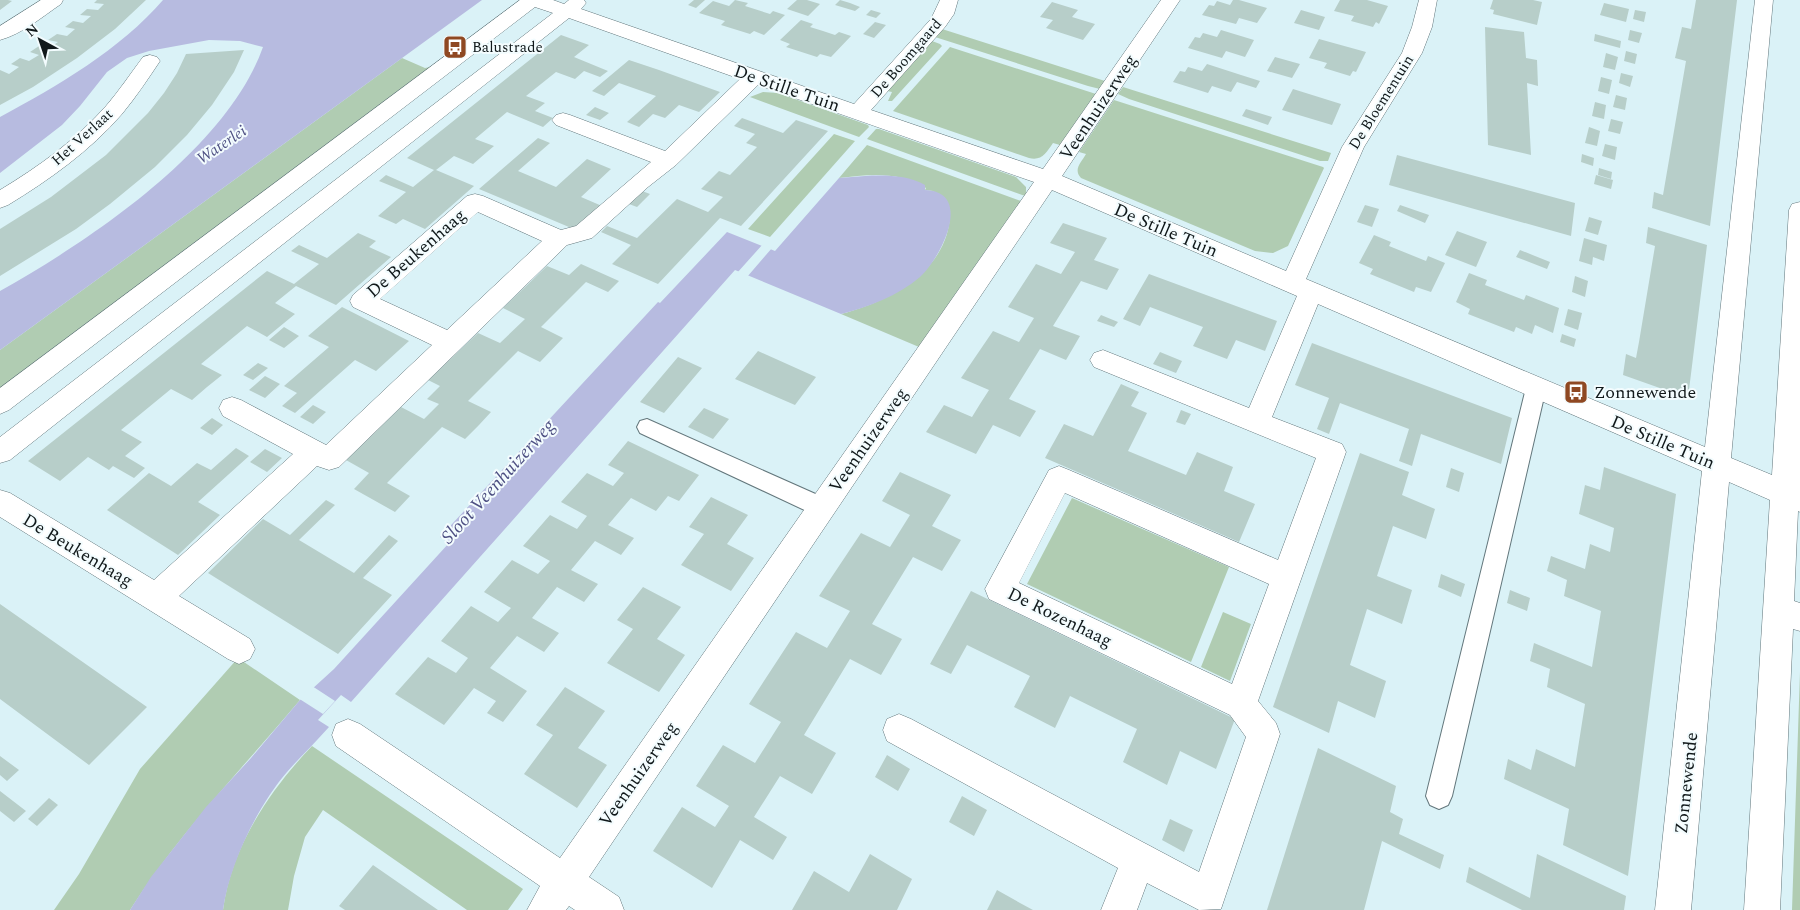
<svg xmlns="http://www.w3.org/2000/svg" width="1800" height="910" font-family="Spectral,serif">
	<rect width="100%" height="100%" fill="#daf2f7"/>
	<!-- green -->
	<path fill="#b0ccb2" d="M942,29L1105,81L1100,89L1088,86L935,37Z
		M932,41L940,44L942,46L892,101H888L892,92L887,91Z
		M950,47L953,48L1096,94L1060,145L1053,143C1046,153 1042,161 1029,158L893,111Z
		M402,58L425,68L435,66L0,394V350Z
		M1123,87L1331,153L1328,161H1320L1129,99L1118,94Z
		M763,92L778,93L868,125L869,127L859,137L750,97Z
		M1114,100L1323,167L1324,168L1288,246L1273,253L1255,251L1081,178C1073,169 1081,163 1086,154L1079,152Z
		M876,129H879L1016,177L1026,187V195L1025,196L867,139Z
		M834,134L855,141L770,237L748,229Z
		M867,145L1021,201L919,347L841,314C891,301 952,269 950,209L933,191L925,190L926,188C900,171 869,174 839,178Z
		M1072,498L1229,567L1191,662L1027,584Z
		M1223,612L1251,624L1230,681L1201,667Z
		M238,658L300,700C242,769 179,833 130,910H54L79,874L140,769Z
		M1800,672V910H1792Z
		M312,746L523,889L508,910H467L323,810L305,837L294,876L288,910H223C231,847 270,790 312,746Z"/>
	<!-- water -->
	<path fill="#b7bbe0" d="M163,0H482L0,350V291C91,240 227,149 263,47L240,41L209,40L149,51L127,58L107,72L80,106L62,125L0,173V117C56,87 121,49 163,0Z
		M865,176C885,175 907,175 925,185V190C975,192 940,259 920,277C898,296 868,307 841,314L735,270L351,702L341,695L318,720L329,727C315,743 300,757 287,772C257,807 229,865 223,910H130L151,877L206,807L251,758L300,700L334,669L449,543L440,537L658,302L660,303L727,232L775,251L839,178Z"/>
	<!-- pier -->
	<path fill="#daf2f7" d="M763,244L772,248L747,277L737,273Z
		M312,686L335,701L323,714L298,698Z"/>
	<!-- building -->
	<path fill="#b7cec9" d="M0,0H8L12,1L0,10Z
		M97,0H146L115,29L77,58L33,87L0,105V70L9,74L19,67L11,64L20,58L29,61L39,55L30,52L39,46L49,48L58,42L48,40L57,34L67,36L75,29L65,27L73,21L83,23L91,16L80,15L87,9L98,10L104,4L94,3Z
		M705,0L696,8L688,5L694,0Z
		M735,0L748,3L745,6L770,14L773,11L785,15L764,35L754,31L750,34L721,25L725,21L699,13L713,1L729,6Z
		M797,0H807L820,4L808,16L787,9Z
		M840,0L850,3L860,7L855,11L835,5Z
		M1233,0H1239L1267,8L1257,23L1239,18L1236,24L1202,15L1209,5L1214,6L1217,1L1230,5Z
		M1340,0H1367L1388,6L1379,24L1376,22L1373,27L1351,21L1354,16L1334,11Z
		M1493,0H1533L1542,2L1537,25L1493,14L1494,10L1490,9Z
		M1696,0H1737L1710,226L1652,208L1654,192L1663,195L1686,61L1675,58L1682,27L1691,29Z
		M1052,2L1078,10L1072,17L1095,24L1083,40L1046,28L1053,20L1040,17Z
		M1604,3L1629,9L1626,22L1600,15Z
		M871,10L881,13L876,18L866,15Z
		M1301,10L1325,17L1319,30L1294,23Z
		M1635,10L1646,12L1644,22L1633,19Z
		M801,20L813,24L810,27L823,31L835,35L839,32L851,36L831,57L820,54L817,57L786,47L790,44L780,40Z
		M875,22L886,25L874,38L863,34Z
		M1485,27L1524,32L1526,58L1537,60L1538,86L1527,83L1531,155L1488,145Z
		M1221,30L1254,40L1245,57L1226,51L1222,58L1188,48L1195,37L1200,38L1203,33L1217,37Z
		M1630,30L1642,33L1639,43L1628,40Z
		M1595,34L1621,41L1620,48L1594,41Z
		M561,35L589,45L574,57L608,71L600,77L584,71L575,79L556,72L526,96L545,103L535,111L553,118L543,127L507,112L475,139L494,146L473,164L454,156L436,170L474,186L425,229L403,219L396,224L378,216L406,192L379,181L386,175L413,187L434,170L407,158Z
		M1319,39L1366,52L1356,72L1353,71L1350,76L1324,68L1327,63L1309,58Z
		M244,50L234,72L212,105L187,135L155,167L110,204L76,229L0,276V229L51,197L106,155L148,113L164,93L177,73L186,54Z
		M1626,51L1637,54L1635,64L1624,61Z
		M1606,53L1618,57L1615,70L1603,67Z
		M1275,57L1300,64L1292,78L1267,71Z
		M629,60L659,70L720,92L699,112L679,105L665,118L653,114L639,127L627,122L656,96L619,83L604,96L592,91Z
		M1207,64L1241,75L1260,81L1256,88L1237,82L1231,92L1212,86L1208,93L1173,82L1180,71L1185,72L1188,67L1202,71Z
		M1621,73L1633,76L1630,87L1619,83Z
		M1601,77L1612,80L1609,94L1598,91Z
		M1293,89L1341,104L1332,125L1282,110Z
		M1616,95L1627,98L1625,110L1613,107Z
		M1595,102L1606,105L1604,119L1592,116Z
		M595,107L609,113L600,120L586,115Z
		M1246,109L1272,117L1268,125L1242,116Z
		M742,118L783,133L796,120L828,131L741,226L720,218L658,284L612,264L631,245L601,232L607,226L637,238L677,199L708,212L723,197L701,189L719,171L730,175L757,147L746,143L755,134L734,126Z
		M1611,119L1623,122L1620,134L1608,131Z
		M1589,127L1600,131L1597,146L1585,143Z
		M538,138L550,143L518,171L556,187L587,159L611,169L581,197L602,206L576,230L479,189Z
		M1605,144L1617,147L1615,160L1602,156Z
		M1582,154L1594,158L1593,166L1581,162Z
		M1397,155L1575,203L1571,236L1389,185Z
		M1599,168L1612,172L1611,179L1598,175Z
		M1596,175L1613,180L1611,189L1594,184Z
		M642,191L650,194L637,207L629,204Z
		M1365,205L1379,209L1372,227L1357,222Z
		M1400,205L1429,215L1425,223L1397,211Z
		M1589,217L1602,221L1598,235L1585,231Z
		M1063,223L1107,238L1094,260L1119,269L1107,290L1081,281L1053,326L1080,336L1066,360L1040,349L1009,399L1036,411L1020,437L993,425L976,454L926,432L944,405L972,417L980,404L989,390L961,378L993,331L1019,342L1034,318L1008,307L1036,264L1061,274L1075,252L1050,243Z
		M1648,227L1707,245L1688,398L1623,375L1626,354L1636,358L1639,342L1655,246L1646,243Z
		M1457,231L1487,242L1476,267L1445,255Z
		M358,233L376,241L369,247L391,257L336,305L296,286L275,303L295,314L267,337L247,326L201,364L222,375L207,387L192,400L171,389L121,430L142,442L125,456L145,468L134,478L113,466L109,470L88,457L60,481L28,461L267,271L294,284L319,264L291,251L299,245L327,258Z
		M1374,235L1391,242L1389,246L1426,261L1428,256L1445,263L1431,292L1416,287L1414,292L1370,274L1373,269L1359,263Z
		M1584,238L1607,245L1604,261L1593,257L1592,265L1579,261Z
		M1520,250L1550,262L1547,269L1516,257Z
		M581,264L619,281L608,292L586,282L541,327L563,338L540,362L518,351L468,401L491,412L479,425L465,439L442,427L387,483L410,496L395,512L354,489L369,473L346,460L401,407L424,419L439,404L427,399L440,386L428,380L478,333L500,343L525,319L503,308L547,266L569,275Z
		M1469,273L1487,280L1485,285L1524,300L1526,295L1559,308L1553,333L1535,325L1532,334L1516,327L1514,332L1468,314L1470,309L1456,302Z
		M1149,274L1277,321L1265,351L1236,340L1227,359L1193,346L1203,327L1150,307L1140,326L1123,319Z
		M1575,276L1588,281L1585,297L1572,292Z
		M342,307L409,341L376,371L355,360L295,413L282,406L297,393L284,386L329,347L308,336Z
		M1568,309L1582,313L1578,330L1564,325Z
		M1101,315L1118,322L1114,327L1097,321Z
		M284,327L299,336L284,348L269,340Z
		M1562,334L1576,339L1574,347L1560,342Z
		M1312,343L1512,418L1501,464L1421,434L1412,466L1399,461L1409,429L1340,403L1329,434L1317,429L1329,398L1295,385Z
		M758,351L816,377L795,405L735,379Z
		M1160,352L1182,361L1176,373L1153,364Z
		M678,357L702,368L664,413L640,402Z
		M258,363L268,368L253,380L243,375Z
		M265,376L280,384L265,398L249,390Z
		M1121,384L1139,392L1131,406L1147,413L1128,451L1186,475L1197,452L1233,467L1224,491L1255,504L1239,542L1045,458L1064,424L1093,436Z
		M313,405L326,412L313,424L300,417Z
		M704,408L729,419L713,439L688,427Z
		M1181,410L1191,414L1185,425L1176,422Z
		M212,418L223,425L212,435L200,428Z
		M628,441L699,475L679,501L668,496L656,511L631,498L608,525L634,538L621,555L595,541L571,570L598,584L584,602L557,587L532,618L559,633L544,652L517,636L490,668L527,691L503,722L487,713L496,701L474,688L444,725L395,694L428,657L456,673L468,658L441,641L471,606L498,622L511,608L484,592L512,560L538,574L550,561L523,546L550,515L577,529L587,516L561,502L587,473L613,486L624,473L608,465Z
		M236,448L249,456L198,502L220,515L178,555L107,510L149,473L171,486L197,463L211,470Z
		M265,449L282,458L267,472L250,462Z
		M1360,453L1409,472L1402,495L1435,509L1426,539L1393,526L1377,576L1412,590L1402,624L1367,609L1350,665L1386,681L1375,718L1338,701L1329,733L1273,707Z
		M1604,467L1676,494L1628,876L1563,845L1569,809L1504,779L1508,759L1531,770L1536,749L1575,767L1585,704L1547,687L1550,669L1530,661L1534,643L1592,667L1601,611L1564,596L1567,580L1547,571L1551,556L1585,569L1590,544L1610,552L1614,528L1579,514L1585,485L1600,490Z
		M1451,468L1464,473L1459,492L1446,487Z
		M900,472L951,495L932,526L961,540L942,571L913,557L872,624L902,639L881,675L850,659L804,735L836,753L812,794L780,776L754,817L787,837L773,860L740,840L712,888L653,851L682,807L715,827L729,806L696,786L723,745L755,763L781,722L749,704L796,632L827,648L850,611L819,596L861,533L890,547L910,515L882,501Z
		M711,497L748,515L727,544L754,558L731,591L681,565L704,534L689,527Z
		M326,500L335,505L299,540L354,573L389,535L398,541L363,578L392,595L338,654L208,573L263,519L290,535Z
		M1441,574L1465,584L1461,597L1438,587Z
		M643,587L681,607L657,639L685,655L659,692L607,663L633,629L617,620Z
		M1510,590L1530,598L1527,611L1507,603Z
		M971,591L1235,719L1216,769L1180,751L1167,785L1123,762L1137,729L1070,696L1055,728L1014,707L1030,676L967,645L951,674L930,664Z
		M0,604L147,707L89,765L0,699Z
		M565,687L605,711L578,748L607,765L577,808L524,774L553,735L536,725Z
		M1318,748L1396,786L1390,812L1403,819L1399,834L1444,855L1440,869L1382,841L1364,910H1267Z
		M887,755L910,769L898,791L875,777Z
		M0,756L19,770L7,781L0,775Z
		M0,791L26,811L14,822L0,811Z
		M962,796L987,810L974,836L949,822Z
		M49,798L58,805L37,826L28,819Z
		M1170,819L1193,830L1184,852L1162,840Z
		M870,854L912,879L897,910H792L814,871L849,892Z
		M1537,854L1626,896L1624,910H1522L1466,882L1469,867L1530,898Z
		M373,865L438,910H345L339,906Z
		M997,890L1020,903L1033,910H987Z"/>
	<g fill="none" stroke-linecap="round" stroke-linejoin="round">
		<!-- service casing -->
		<g stroke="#63777c" stroke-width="2">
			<path id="service" d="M1536,380L1543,382L1546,388L1452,796L1448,805L1439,809L1430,805L1426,796L1526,388L1529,382Z
				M647,419L829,500L832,507L829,514L821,516L813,514L640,433L637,427L640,421Z"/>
		</g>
		<!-- minor casing -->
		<g stroke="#63777c" stroke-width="1">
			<path id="minor" d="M41,0H63L61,4C42,17 22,34 0,40V26Z
				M520,0H553L564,4L569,0H584L586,3L581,9L854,104L931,19L940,0H958L954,14L945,27L871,110L1043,169L1161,0H1180L1062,176L1286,271L1342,147L1402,53L1412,27L1419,0H1437L1432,27L1422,53L1364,147L1306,279L1705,447L1755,0H1773L1731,458L1772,475L1789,210L1792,204L1800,202V512L1798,511L1794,601L1800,603V631L1793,629L1780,910H1744L1770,500L1729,482L1691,910H1655L1702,471L1318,304L1272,417L1342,444L1346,452L1258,701L1276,723L1280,734L1221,909L1199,910L1147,883L1137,910H1101L1118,868L887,741L883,730L887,719L899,714L911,719L1199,872L1246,737L1230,715L989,599L985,589L1049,470L1059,466L1069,470L1278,560L1316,458L1094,367L1090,360L1094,353L1103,350L1249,408L1297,296L1052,190L589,877L619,897L624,910H575L569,906L566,910H527L540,886L336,746L332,735L336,724L348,719L360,724L560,858L1034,182L758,85L676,165L648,187L592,238L567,245L339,467L329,470L317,466L179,596L250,639L255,649L250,659L239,664L228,659L0,517V490L10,493L154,580L293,454L223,416L219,408L223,400L232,397L241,400L326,445L432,345L353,307L350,301L353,295L467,196L475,194L483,196L561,230L576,226L651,162L556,125L552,120L556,115L563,113L570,115L665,151L740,79L569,18L10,460L0,463V437L553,13L535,7L9,410L0,414V388ZM478,212L542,241L447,330L380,299ZM1065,493L1269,584L1232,684L1019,583Z
				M150,55L157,57L160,61C148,79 136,97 122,114C90,151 49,180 8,205L0,208V190C38,167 76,140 106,106C119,91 131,73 143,57Z"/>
		</g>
		<!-- service -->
		<use href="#service" fill="#fff" fill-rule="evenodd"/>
		<!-- minor -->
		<use href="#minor" fill="#fff" fill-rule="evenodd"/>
	</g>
	<!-- icons -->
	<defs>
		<g id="bus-square" transform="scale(1.25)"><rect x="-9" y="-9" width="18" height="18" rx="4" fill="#8f4822" stroke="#f3fcfe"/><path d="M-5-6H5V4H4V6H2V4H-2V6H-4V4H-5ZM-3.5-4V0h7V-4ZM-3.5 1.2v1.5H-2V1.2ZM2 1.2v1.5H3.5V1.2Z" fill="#fff"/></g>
	</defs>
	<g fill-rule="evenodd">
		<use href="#bus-square" x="455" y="47"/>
		<use href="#bus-square" x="1576" y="392"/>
	</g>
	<g text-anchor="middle" stroke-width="4" stroke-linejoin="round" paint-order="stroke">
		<!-- far-poi labels -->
		<g font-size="15" fill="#10181a" stroke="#f3fcfe" text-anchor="start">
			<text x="472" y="52">Balustrade</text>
		</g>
		<!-- far-street labels -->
		<g font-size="15" fill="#10181a" stroke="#f3fcfe">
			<text transform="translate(906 58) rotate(-49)" y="5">De Boomgaard</text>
			<text transform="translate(1381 102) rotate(-58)" y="5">De Bloementuin</text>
			<text transform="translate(82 137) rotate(-42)" y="5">Het Verlaat</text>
		</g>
		<!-- far-water labels -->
		<g font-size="16" font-style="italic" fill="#4e5083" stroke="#f3fcfe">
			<text transform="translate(221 144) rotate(-34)" y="6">Waterlei</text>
		</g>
		<!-- street labels -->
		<g font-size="18" fill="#10181a" stroke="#f3fcfe">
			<text transform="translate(787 88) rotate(19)" y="6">De Stille Tuin</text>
			<text transform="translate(1098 107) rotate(-56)" y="6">Veenhuizerweg</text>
			<text transform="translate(1166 230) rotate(23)" y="6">De Stille Tuin</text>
			<text transform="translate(416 253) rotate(-41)" y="6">De Beukenhaag</text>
			<text transform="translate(868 440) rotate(-55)" y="6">Veenhuizerweg</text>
			<text transform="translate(1663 442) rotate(23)" y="6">De Stille Tuin</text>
			<text transform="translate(78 550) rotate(31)" y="6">De Beukenhaag</text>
			<text transform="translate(1060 617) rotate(26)" y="6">De Rozenhaag</text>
			<text transform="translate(638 774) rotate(-55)" y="6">Veenhuizerweg</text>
			<text transform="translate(1686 783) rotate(-84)" y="6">Zonnewende</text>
		</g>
		<!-- poi labels -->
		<g font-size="18" fill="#10181a" stroke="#f3fcfe" text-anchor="start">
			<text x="1594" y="398">Zonnewende</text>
		</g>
		<!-- water labels -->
		<g font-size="19" font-style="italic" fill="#4e5083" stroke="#f3fcfe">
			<text transform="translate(497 481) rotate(-48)" y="7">Sloot Veenhuizerweg</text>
		</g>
	</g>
	<!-- north arrow -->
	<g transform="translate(40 40) rotate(320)" stroke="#f3fcfe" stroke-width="4" paint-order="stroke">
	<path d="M0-4L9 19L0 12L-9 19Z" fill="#10181a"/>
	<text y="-8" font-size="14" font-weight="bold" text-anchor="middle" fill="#10181a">N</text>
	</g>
</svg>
